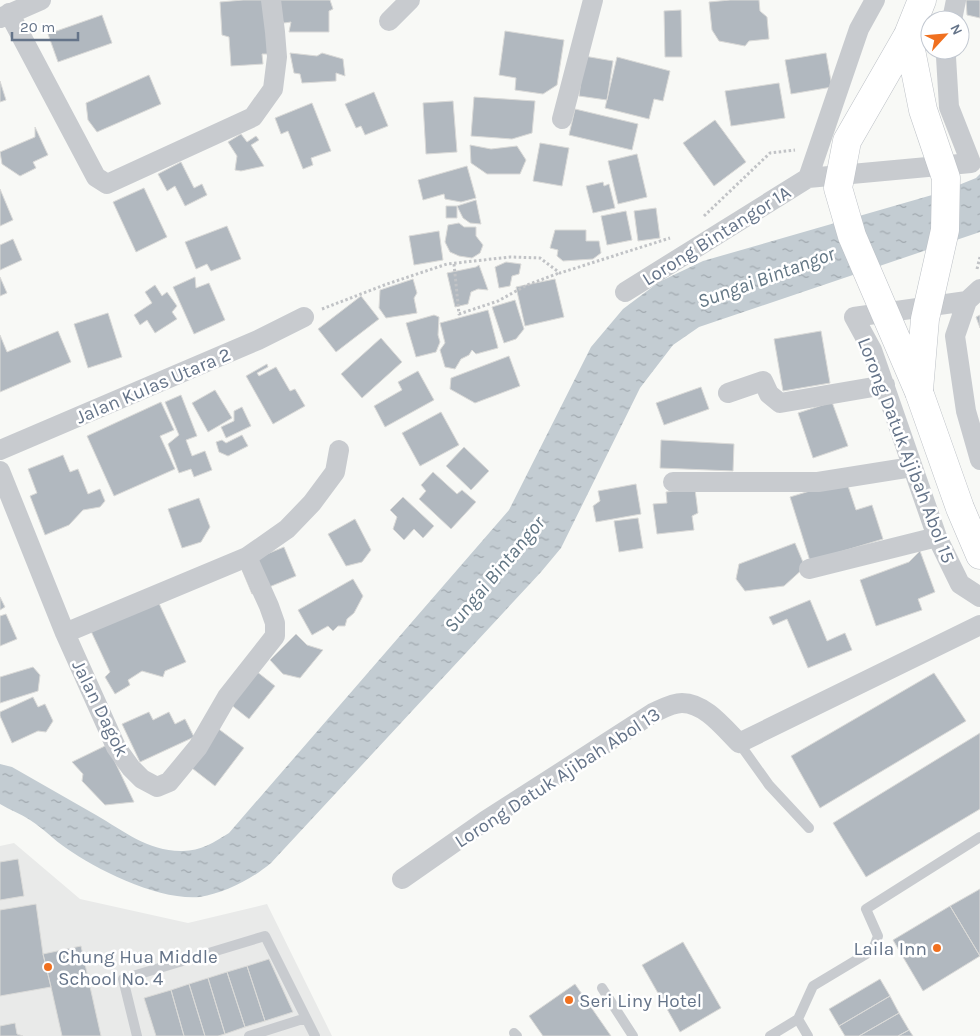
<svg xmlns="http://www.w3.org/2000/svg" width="980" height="1036" font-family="Karla,sans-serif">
	<defs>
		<pattern id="water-ripples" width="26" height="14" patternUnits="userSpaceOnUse" patternTransform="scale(1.25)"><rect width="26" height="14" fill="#c3ccd2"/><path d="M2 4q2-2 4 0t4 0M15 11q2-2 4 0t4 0" fill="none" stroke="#a2aab0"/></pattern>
	</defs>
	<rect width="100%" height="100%" fill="#f8f9f6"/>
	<!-- built -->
	<path fill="#e9eae9" d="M14,843L80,899L188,923L267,904L332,1036H0V846Z"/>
	<!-- water -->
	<path fill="url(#water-ripples)" d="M980,174V232L699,327L673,345L640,388L561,548L541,572L271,863C252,879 225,893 200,897C161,901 98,871 66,848C54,840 43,828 30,820C21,814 10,810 0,804V764L12,767C40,783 68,799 96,815C124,831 149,852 183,851C200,851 215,842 229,833L509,510L591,347L623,309L659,282L703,261L939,193L976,178Z"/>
	<!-- building -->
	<path fill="#b1b8bf" stroke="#dadad8" d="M243,0H266L270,54H262L263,64L231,66L229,37L222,35L220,2Z
		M279,0H330L333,9L329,11V32H289L291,22L284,23L279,16Z
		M730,0H759L760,11L767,17L769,39L749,41L745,46L719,41L712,30L709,2Z
		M966,0H980V18L967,15Z
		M681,10L682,57H665L664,11Z
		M102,15L112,43L58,62L48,34Z
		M505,31L564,40L557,85L543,94L515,90L516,78L499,75Z
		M290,53L317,56L322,53L343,59L345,76L336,73V81L302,83L300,74L294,73Z
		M826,53L832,87L791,94L785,60Z
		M584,56L613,61L607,100L579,96Z
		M617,57L670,71L663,101L654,99L649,119L605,108Z
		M149,75L161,104L97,132L88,120L86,103Z
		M0,81L6,100L0,102Z
		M779,83L785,118L731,126L725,91Z
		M374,92L388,126L365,135L361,126L356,128L345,104Z
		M474,97L535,101L532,133L512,139L471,136Z
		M453,101L457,152L426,154L423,103Z
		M312,103L331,151L311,158L313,165L303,169L288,131L281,134L275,118Z
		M575,109L638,124L632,150L569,135Z
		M715,120L746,162L714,186L683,143Z
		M35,127L48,155L33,162L36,168L20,176L2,164L0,152L35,137Z
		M241,134L247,142L256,136L259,140L251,145L264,166L241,171L235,170L237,156L228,142Z
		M540,143L569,148L562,186L533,181Z
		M470,145L491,149L517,146L526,160L520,174H487L471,163Z
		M637,154L647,197L618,204L608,161Z
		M181,162L194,188L202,184L207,195L185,206L175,186L167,191L158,174Z
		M467,166L476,198L461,202L445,199L444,194L423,200L418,180Z
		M603,182L604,186L609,184L615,208L593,213L586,186Z
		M144,188L167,237L136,252L113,202Z
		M0,189L13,220L0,226Z
		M476,200L481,224L470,223L463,218L457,206Z
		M446,206H457V218H446Z
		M656,208L660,238L638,241L634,211Z
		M626,211L632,240L607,245L601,216Z
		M459,223L464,227H476V236L483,245L480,253L472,258L459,256L450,252L445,242L448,225Z
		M227,226L241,259L211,271L207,264L196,269L185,242Z
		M555,230H586V241H599L601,253L593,259L563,261L557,256L558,250L550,248Z
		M439,231L443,260L414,265L409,236Z
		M13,239L22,260L0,270V245Z
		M506,262L521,264L519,274L512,276L510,286L499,288L495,267Z
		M479,265L488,290L478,289L471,292L468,304L455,307L447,273L476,267Z
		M0,277L7,293L0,296Z
		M195,277L196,288L209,283L225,320L194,334L173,287Z
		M413,279L417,293L414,298L417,313L386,318L379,308L380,290Z
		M555,279L564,317L525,326L516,287Z
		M155,285L162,296L167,292L177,306L172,312L177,319L155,333L147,320L140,325L134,315L152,303L145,292Z
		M361,296L379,319L336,352L318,329Z
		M515,300L524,329L516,339L504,343L492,307Z
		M488,310L498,348L476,354L472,350L469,355L461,359L455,369L445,367L440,350L445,343L440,323Z
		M108,313L122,357L88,368L74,324Z
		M434,315L439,317L438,335L440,342L436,352L416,357L406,323Z
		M980,315V328L976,317Z
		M58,331L71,362L0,392V335L7,352Z
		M821,331L830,383L783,391L774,339Z
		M381,338L402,362L362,398L341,374Z
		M509,356L520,386L475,403L450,389L451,378Z
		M267,364L268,367L257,373L259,376L276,367L290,391L295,389L305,406L273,424L246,376Z
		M418,371L434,400L385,427L374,406L402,390L398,382Z
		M701,387L709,409L664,425L656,403Z
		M215,390L232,418L208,432L192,403Z
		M181,395L197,436L186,440L192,456L205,451L212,470L194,477L191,469L179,473L168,444L179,435L165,402Z
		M161,402L174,430L160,436L175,469L114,496L87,436Z
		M832,402L848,446L813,458L798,413Z
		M242,407L251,426L226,438L221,427L234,421V411Z
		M441,412L459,445L420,466L402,433Z
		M242,435L248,446L228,456L219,452L216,442L222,440L226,443Z
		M661,440L734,444L733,471L660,468Z
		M464,447L489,471L471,490L446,466Z
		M63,455L70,472L78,469L88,494L100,489L105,501L100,507L83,510L69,525L45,535L30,496L37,493L28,469Z
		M433,472L457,494L462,490L476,502L451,529L419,499L426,491L421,485Z
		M846,480L856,510L872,505L883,539L810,561L790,497Z
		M636,484L641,514L596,522L593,506L600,501L598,491Z
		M695,489L698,513L692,516L694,530L657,534L653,504L667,503L666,492Z
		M403,497L434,526L423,538L414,529L404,540L393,529L397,517L390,510Z
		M199,498L210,527L201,542L182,548L168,509Z
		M638,518L643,548L619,552L614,521Z
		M355,519L371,550L362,562L346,566L328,534Z
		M795,543L805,567L784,586L745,591L736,579L739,564Z
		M284,547L296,576L252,594L240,565Z
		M920,551L935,592L918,599L922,610L876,626L860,580L909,562Z
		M353,579L363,596L354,613L347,619L345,626H338L333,631L328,626L312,635L298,610Z
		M0,597L5,607L0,610Z
		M157,599L186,662L165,671L163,677L142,671L128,680L130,685L115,694L105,677L110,672L90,629Z
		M810,600L827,641L845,633L852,650L808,668L787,619L773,625L769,617Z
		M6,614L17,639L0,646V616Z
		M296,634L307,645L323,650L300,678L283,674L270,660Z
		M33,667L40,675L38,691L0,703V677Z
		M256,671L275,686L249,719L230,704Z
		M934,673L966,721L820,808L791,756Z
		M33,697L38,707L45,704L53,721L46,732L38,731L12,743L0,716V712Z
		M149,712L153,720L169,712L175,724L185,719L194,737L140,762L122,724Z
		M216,727L244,748L215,786L188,765Z
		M980,733V809L866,877L833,823Z
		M107,745L134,802L105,805L82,781L83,774L72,762Z
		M18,859L24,896L0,900V862Z
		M980,889V956L950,906Z
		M36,904L43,954L51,987L0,996V910Z
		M950,906L980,956L923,991L893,940Z
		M683,942L721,1008L680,1032L642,965Z
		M81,946L101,1036H62L51,987L43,954Z
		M269,959L293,1012L265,1021L247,966Z
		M247,966L265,1021L245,1027L227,972Z
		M227,972L245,1027L225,1034L208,978Z
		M208,978L225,1034L218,1036H205L189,984Z
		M880,979L890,996L839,1026L829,1009Z
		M189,984L205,1036H184L171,990Z
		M575,984L611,1036H543L529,1016Z
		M171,990L184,1036H156L144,998Z
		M890,996L899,1013L859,1036H845L839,1026Z
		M899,1013L909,1030L898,1036H859Z
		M15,1023L17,1034L23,1036H0V1026Z
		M909,1030L913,1036H898Z"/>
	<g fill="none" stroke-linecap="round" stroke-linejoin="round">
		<!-- secondary casing -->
		<g stroke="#bcc0c6" stroke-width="29">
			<path id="secondary" d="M908,35L922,0
				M919,392L960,508L980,555"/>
		</g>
		<!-- path -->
		<path stroke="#c1c3c6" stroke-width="3" stroke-dasharray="2.5 2.5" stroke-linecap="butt" d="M704,216L770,153L795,150
			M454,264L459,314L498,301L527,285L559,273
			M977,269L980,257
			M322,309L387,284L447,264L510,257L540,258L560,273L670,238"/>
		<!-- lane -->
		<path stroke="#c8cbcf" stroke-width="10" d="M739,743L769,785L809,828
			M602,988L633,1036
			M798,1019L808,1036
			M514,1033L517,1036
			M137,1036L123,979L265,936L315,1036
			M249,1036L306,1018
			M770,1036L798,1019L813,986L873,950L878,936L866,909L980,837"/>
		<!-- street -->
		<path stroke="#c8cbcf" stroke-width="20" d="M9,13L96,177L107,184L253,117L273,89L277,57L275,32L271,0
			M0,18L41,0
			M952,20L956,0
			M389,21L410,0
			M562,119L593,0
			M808,178L859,29L875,0
			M980,289L967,301L955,336L966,411L980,460
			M625,292L808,178L971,163L949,107L946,57L947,50
			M967,301L854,317L872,350L937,537L960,584L980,597
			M728,393L763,381L769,394L780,403L885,385
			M0,450L258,340L304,317
			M0,471L65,633L116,747L131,768L142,779L157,787L169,782L198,747L227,697L275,636V623L269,606L247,557
			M673,482H818L912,467
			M809,569L937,537
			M65,633L247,557L287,529L312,503L335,472L339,450
			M402,879L485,821L653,713C662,709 672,703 682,703C705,703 724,728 739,743L980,625"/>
		<!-- secondary -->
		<use href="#secondary" stroke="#fff" stroke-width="28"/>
		<!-- secondary-bridge casing -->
		<g stroke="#bcc0c6" stroke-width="29" stroke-linecap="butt">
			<path id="secondary-bridge" d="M908,35L847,141L838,188L852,236L919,392
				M908,35L923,110L946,178L945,230L925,319L919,390"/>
		</g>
		<!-- secondary-bridge -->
		<use href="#secondary-bridge" stroke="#fff" stroke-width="28"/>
	</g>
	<!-- markers -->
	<g fill="#f0701f" stroke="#fff" stroke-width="2">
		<circle cx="937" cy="948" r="5"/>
		<circle cx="48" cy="967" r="5"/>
		<circle cx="569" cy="1000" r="5"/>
	</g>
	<g text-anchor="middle" stroke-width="5" stroke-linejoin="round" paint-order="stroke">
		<!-- street labels -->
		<g font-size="19" fill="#657489" stroke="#fff">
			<text transform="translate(716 235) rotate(-32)" y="7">Lorong Bintangor 1A</text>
			<text transform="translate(153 385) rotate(-23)" y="7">Jalan Kulas Utara 2</text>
			<text transform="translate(907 450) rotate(69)" y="7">Lorong Datuk Ajibah Abol 15</text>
			<text transform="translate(101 708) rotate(64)" y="7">Jalan Dagok</text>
			<text transform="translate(557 777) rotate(-33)" y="7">Lorong Datuk Ajibah Abol 13</text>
		</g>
		<!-- poi labels -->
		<g font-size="19" fill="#657489" stroke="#fff" text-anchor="start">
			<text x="927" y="955" text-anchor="end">Laila Inn</text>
			<text x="58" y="963">Chung Hua Middle<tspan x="58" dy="22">School No. 4</tspan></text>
			<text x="579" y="1007">Seri Liny Hotel</text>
		</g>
		<!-- water labels -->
		<g font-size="20" font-style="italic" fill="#627684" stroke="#fff">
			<text transform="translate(766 277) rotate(-20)" y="7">Sungai Bintangor</text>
			<text transform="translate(494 574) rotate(-50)" y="7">Sungai Bintangor</text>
		</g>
	</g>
	<!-- north arrow -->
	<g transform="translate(945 35) rotate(64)"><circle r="24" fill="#ffffff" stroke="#c1c7d0"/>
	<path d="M0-4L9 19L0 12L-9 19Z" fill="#f0701f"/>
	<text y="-8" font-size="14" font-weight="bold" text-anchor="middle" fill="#657489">N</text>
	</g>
	<!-- scale -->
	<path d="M12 32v8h66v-8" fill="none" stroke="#657489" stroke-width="2.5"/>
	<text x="20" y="32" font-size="15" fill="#657489" stroke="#ffffff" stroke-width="4" paint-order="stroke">20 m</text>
</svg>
